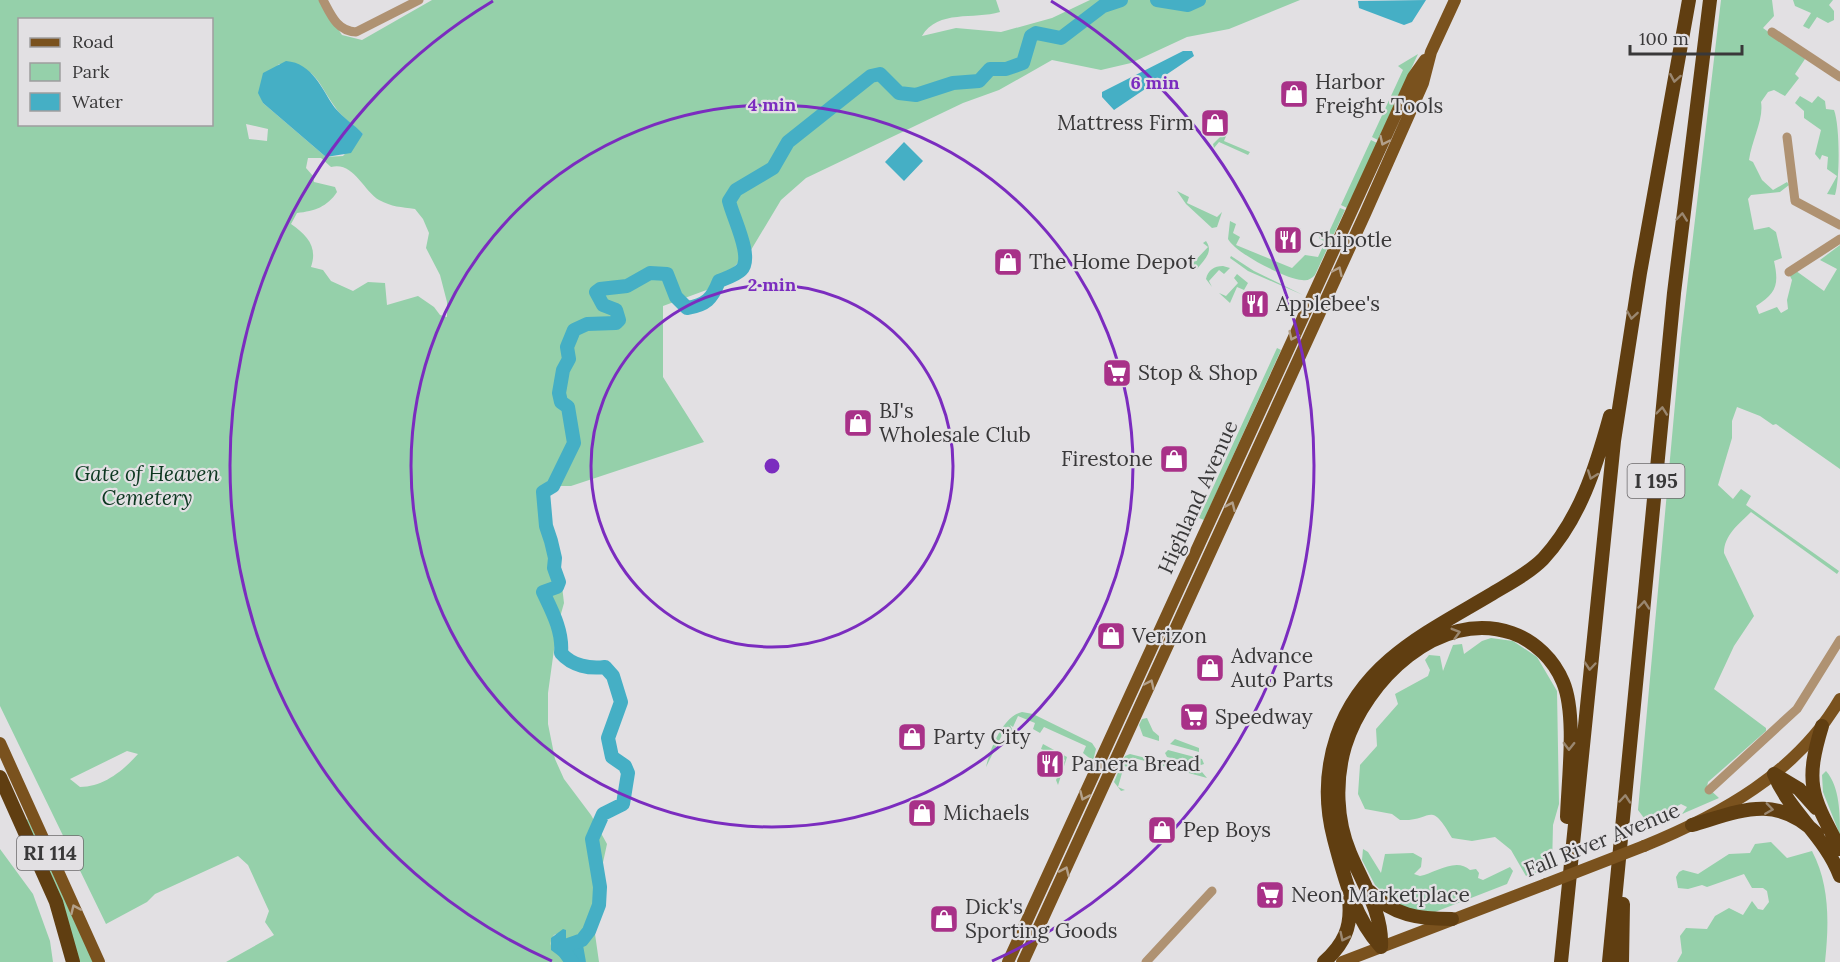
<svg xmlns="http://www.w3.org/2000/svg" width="1840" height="962" font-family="Lora,serif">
	<rect width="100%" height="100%" fill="#e2e0e3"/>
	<!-- green -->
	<path fill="#95d0aa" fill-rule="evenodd" d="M0,0H319L342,35L362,40L432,0H996L1000,12C974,20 938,9 922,36L956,28L1001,32L1052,18L1090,0H1300L1229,29L1187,37L1131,63L1101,70L1052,60L999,90L963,103L806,178L781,200L751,250L712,288L663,306V377L704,442L571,486H548L541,529L560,569L564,603L557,628L548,693V724L555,759L564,779L591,815L607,844L592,913L599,962H586C576,944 586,951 566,939V930L554,935C544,950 559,952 567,962H226L274,935L265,922L269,911L248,865L238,856L155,894L147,902L106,924L0,706ZM20,20H212V124H20ZM279,64C317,66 316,80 335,107C342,118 354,125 363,134L343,156L326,157L263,103L259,90ZM246,124L268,129L267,141L249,139ZM308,158H321L331,167C353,161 363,190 379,200C392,207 401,207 415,209L423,219L429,233L426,248L440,275L447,302V317L440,315L434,307L418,296L387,305L385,283L368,282L353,291L331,281L323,270L311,267C318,247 307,235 291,224L297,213C315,211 327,207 337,192L335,187L314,182L313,176L306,168ZM127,751L138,754C123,771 103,787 80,787L70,779Z
		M1721,0H1772L1774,16L1763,28L1805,59L1795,74L1799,78L1785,96L1774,90L1768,92L1761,102C1764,119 1752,139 1749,160L1753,162L1762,180L1773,190L1787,182L1789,185L1780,192L1751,195L1748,199L1754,230L1769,227L1776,232L1782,258L1774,261C1779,284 1777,293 1756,306L1759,314L1777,307L1781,313L1788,309L1787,300L1792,280L1787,270L1792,268L1824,291L1837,269L1820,260L1840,245V469L1776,424L1773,425L1760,416L1737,407L1732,421V438L1718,485L1733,499L1741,489L1751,496L1746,505L1839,571L1837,574L1751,512C1739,524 1724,535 1724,553L1754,616L1734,646L1714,689L1766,728V731L1708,782L1707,787L1719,798L1682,814L1687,807L1681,804L1654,819L1644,818L1638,810L1681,338Z
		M1793,0H1833L1829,5L1834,11V20L1828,23L1817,17L1809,29L1803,26L1811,13L1795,6Z
		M1418,54L1378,140L1372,137L1403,70L1398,66Z
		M1800,96L1812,103L1818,96L1825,101L1826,109L1834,110C1840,126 1840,179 1835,195L1827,194L1837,176L1827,169L1828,157L1822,155L1820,160L1815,154L1821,130L1804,118V111L1795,103Z
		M1223,134H1227L1224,141L1250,152L1248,155L1219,142L1214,148L1213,144Z
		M1371,140L1377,143L1347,208L1341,205Z
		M1177,191L1189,197L1187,203L1217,217L1222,212L1217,227L1212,228L1186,204Z
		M1340,208L1345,210L1315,275C1311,279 1308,281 1302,280C1286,279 1235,253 1228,239L1230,221L1236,224L1233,233L1240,237L1236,245L1292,268L1305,255L1318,257L1325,242L1319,238L1321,232L1328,234Z
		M1206,241C1214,252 1204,260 1197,269L1193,270L1185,262L1191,265L1208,247L1203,243Z
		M1231,256L1254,271L1303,295L1248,271L1230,258Z
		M1223,266L1230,268L1224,274L1219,270L1209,281L1212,287L1206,279C1208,270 1214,266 1223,266Z
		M1237,274L1248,283L1244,290L1237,287L1230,303L1219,293L1226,296L1238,283L1234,278Z
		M1277,348L1281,350L1204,520L1199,518Z
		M1491,638L1513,641L1537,657L1557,691L1559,804L1553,825L1552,867L1526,876L1511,850L1495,837L1472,841L1452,838C1429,798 1433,822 1400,820L1392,814L1365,809L1358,794L1360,765L1377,746L1376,729L1398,704L1395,694L1428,676L1430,670L1425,660L1429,655L1440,656L1443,671L1453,645L1462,644L1464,654L1482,641Z
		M1022,712L1033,714L1092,743L1096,749L1093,761L1083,753L1086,746L1044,727L1040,733L1033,729L1035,723L1018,716L1013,727L1010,725L1012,729L1011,732L1008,731L1009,735L1003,733L986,767C990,749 1003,716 1022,712Z
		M1147,718L1153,731L1159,736V741L1143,736L1139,725L1142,719Z
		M1175,739L1199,748V752L1170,744Z
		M1043,744L1067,757L1058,785L1056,780L1065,760L1041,749Z
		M1168,750L1202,759L1204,764L1201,765L1167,757L1165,753Z
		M1130,754L1202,772L1207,778L1134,758L1131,768L1124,766L1118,787L1125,790L1121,791L1114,782L1125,756Z
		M1826,771C1840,787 1840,814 1840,835L1823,792L1822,775Z
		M28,819L93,962H78L25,821Z
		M1771,842L1787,858L1812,851C1830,885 1829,924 1825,962H1677L1682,953L1680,936L1686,928L1707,929L1715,916L1729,908L1743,915L1752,901L1758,909L1763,910L1769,902L1767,891L1763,888H1752L1744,874L1707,887L1702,885L1688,889L1678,888L1676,877L1679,872L1683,870L1698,874L1729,854L1750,853L1755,844Z
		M0,849L33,894L50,941L53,962H0Z
		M1363,849L1368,852L1381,873L1385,854L1413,853L1422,858L1421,867L1414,874L1420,876C1435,873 1456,857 1470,870L1476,869L1479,873L1478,878L1483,880L1510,867L1513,871L1507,884L1435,912L1400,908L1375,885L1362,860Z"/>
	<!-- water -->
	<path fill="#45afc5" d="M1426,0L1412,22L1404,25L1359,8L1358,1Z
		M1183,51H1192L1194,56L1114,110L1102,97V92Z
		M286,61C313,63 322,90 335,108C343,118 355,125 363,134L351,153L326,157L263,103L258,93L263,73Z
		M904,142L923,161L904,181L885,162Z
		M563,929L566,930V939L583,945L586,962H567L551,950V938Z"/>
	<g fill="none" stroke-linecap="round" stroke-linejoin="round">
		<!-- river -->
		<path stroke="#45afc5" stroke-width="14" d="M1157,0L1188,5L1199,0
			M572,962L564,951L565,946L582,940L589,931L599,905L600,887L592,839L603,814L623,804L628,773L625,766L612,757L608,738L621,702L613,676L605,667C590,669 572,666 561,653C563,631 552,611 543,592L557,587L559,582L554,568L555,558L551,541L546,526L543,492L553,486L574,443L568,407L561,402L559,393L563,370L569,359L567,347L574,330L587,324L616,323L619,320L616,310L603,305L596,292L600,289L627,286L650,273L667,274L676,297L687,308C706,305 712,299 719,281C726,278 736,275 741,270C754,258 733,218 729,201L736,190L773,168L788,142L871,76L880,74L899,93L916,95L953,83L979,81L990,69H1006L1023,63L1031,36L1036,33L1061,38L1103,6L1121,0"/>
		<!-- minor -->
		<path stroke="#af9272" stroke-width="9" d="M323,0C331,15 337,31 356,32L419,0
			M1772,32L1840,77
			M1787,137L1795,201L1840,225
			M1789,272L1840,239
			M1709,790L1797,709L1840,640
			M1146,962L1212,891"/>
		<!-- major -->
		<path stroke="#7a521e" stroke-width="12" d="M0,743L99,962
			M1644,846C1720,815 1797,773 1840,699
			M1008,962L1413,77L1425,60
			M1023,962L1365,214L1423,83L1431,52L1455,0
			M1342,962L1546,884"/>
		<!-- highway -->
		<path stroke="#603e11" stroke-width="14" d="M1822,726C1804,785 1812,796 1840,849
			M1774,774C1790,813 1825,836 1840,876
			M1774,774L1799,789L1816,808
			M0,777L56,902L73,962
			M1692,825C1740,811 1776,793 1817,834
			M1369,891C1394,916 1419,919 1452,919
			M1381,947C1383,913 1362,882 1350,853C1336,820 1335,780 1345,746C1365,681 1439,608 1512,633C1535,641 1554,660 1563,682C1577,715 1568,781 1567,817
			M1381,947C1354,918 1344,876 1334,839C1325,805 1326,769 1337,736C1362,662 1428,632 1490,595C1508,584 1528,574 1543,559C1580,519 1596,467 1610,416
			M1324,962C1344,944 1352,927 1349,900
			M1561,962L1614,441L1640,273L1689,0
			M1609,962L1674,293L1710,0
			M1622,962L1623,904"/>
		<!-- major-bridge -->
		<path stroke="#7a521e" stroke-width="12" d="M1546,884L1644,846"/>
	</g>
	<!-- one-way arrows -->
	<defs><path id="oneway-chevron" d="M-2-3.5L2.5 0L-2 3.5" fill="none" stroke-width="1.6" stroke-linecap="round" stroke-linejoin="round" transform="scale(1.5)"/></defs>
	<g stroke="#9a8770">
		<use href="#oneway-chevron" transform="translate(1675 78) rotate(100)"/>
		<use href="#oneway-chevron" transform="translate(1682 217) rotate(-84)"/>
		<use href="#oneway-chevron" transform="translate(1632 315) rotate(99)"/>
		<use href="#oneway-chevron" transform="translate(1662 411) rotate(-84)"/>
		<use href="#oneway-chevron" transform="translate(1592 475) rotate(110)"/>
		<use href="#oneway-chevron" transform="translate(1644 605) rotate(-85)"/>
		<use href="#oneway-chevron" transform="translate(1456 633) rotate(-16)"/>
		<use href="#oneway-chevron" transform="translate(1590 666) rotate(95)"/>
		<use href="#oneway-chevron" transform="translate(1569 746) rotate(91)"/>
		<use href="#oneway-chevron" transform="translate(1625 799) rotate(-85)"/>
		<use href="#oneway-chevron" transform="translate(1769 809) rotate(8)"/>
		<use href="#oneway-chevron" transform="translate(1344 937) rotate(116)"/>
	</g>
	<g stroke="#b3a08a">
		<use href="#oneway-chevron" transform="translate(1384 141) rotate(115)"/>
		<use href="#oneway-chevron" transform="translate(1338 271) rotate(-65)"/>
		<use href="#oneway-chevron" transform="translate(1293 336) rotate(115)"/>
		<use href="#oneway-chevron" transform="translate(1231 506) rotate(-66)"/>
		<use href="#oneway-chevron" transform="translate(1150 684) rotate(-65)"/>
		<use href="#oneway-chevron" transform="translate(1084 796) rotate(114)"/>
		<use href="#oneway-chevron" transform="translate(1065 871) rotate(-66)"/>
		<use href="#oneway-chevron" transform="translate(75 909) rotate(-114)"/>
	</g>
	<!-- distance rings -->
	<g fill="none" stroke="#7b2cbf" stroke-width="3">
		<circle cx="772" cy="466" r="181"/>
		<circle cx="772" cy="466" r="361"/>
		<path d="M552 961A542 542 0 0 1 493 1M1051 1A542 542 0 0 1 992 961"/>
	</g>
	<!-- icons -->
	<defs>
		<g id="shop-square" transform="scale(1.5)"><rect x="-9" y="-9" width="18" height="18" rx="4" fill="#a83188" stroke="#e2e0e3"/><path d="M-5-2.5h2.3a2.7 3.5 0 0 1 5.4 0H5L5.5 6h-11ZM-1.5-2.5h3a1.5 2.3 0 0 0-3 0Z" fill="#fff"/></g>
		<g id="restaurant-square" transform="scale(1.5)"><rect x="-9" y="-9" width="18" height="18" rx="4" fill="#a83188" stroke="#e2e0e3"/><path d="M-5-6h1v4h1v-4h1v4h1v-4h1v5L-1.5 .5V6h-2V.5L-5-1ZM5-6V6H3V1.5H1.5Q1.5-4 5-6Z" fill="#fff"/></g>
		<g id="supermarket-square" transform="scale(1.5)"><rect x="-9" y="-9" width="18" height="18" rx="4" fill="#a83188" stroke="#e2e0e3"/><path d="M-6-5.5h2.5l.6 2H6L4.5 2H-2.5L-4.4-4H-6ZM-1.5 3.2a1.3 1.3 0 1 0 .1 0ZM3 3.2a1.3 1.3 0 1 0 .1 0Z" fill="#fff"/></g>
	</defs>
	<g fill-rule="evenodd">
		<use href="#shop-square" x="1294" y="94"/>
		<use href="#shop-square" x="1215" y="123"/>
		<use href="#restaurant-square" x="1288" y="240"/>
		<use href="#shop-square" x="1008" y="262"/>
		<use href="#restaurant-square" x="1255" y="304"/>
		<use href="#supermarket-square" x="1117" y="373"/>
		<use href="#shop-square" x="858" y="423"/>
		<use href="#shop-square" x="1174" y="459"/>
		<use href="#shop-square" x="1111" y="636"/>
		<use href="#shop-square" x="1210" y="668"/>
		<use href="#supermarket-square" x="1194" y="717"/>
		<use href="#shop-square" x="912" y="737"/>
		<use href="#restaurant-square" x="1050" y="764"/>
		<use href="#shop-square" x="922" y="813"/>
		<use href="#shop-square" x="1162" y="830"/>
		<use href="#supermarket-square" x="1270" y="895"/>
		<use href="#shop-square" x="944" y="919"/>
	</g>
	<g text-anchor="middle" stroke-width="4.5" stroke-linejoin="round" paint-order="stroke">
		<!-- shield labels -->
		<g fill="#e2e0e3" stroke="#6c6a6c" stroke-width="1.5">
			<rect x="1627.5" y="464" width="57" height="34" rx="4.5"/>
			<rect x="17" y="836" width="66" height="34" rx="4.5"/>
		</g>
		<g font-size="20" font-weight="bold" fill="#393839">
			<text x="1656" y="488">I 195</text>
			<text x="50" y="860">RI 114</text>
		</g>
		<!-- poi labels -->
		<g font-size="21" fill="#393839" stroke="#e2e0e3" text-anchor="start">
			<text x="1315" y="89">Harbor<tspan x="1315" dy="24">Freight Tools</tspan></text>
			<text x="1194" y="130" text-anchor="end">Mattress Firm</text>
			<text x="1309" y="247">Chipotle</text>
			<text x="1029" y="269">The Home Depot</text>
			<text x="1276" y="311">Applebee's</text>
			<text x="1138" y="380">Stop &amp; Shop</text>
			<text x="879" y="418">BJ's<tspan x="879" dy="24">Wholesale Club</tspan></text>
			<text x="1153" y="466" text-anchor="end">Firestone</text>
			<text x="1132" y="643">Verizon</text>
			<text x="1231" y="663">Advance<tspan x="1231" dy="24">Auto Parts</tspan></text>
			<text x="1215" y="724">Speedway</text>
			<text x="933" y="744">Party City</text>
			<text x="1071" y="771">Panera Bread</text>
			<text x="943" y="820">Michaels</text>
			<text x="1183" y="837">Pep Boys</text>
			<text x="1291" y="902">Neon Marketplace</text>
			<text x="965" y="914">Dick's<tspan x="965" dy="24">Sporting Goods</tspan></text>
		</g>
		<!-- park labels -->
		<g font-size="21" font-style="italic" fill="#0c3720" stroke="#e2e0e3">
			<text x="147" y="481">Gate of Heaven<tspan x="147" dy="24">Cemetery</tspan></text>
		</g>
		<!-- street labels -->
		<g font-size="21" fill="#393839" stroke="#e2e0e3">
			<text transform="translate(1198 497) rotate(-66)" y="7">Highland Avenue</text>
			<text transform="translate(1602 840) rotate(-22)" y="7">Fall River Avenue</text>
		</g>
	</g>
	<circle cx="772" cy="466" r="9" fill="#7b2cbf" stroke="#e2e0e3" stroke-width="3"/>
	<g font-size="18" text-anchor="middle" font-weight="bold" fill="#7b2cbf" stroke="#e2e0e3" stroke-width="4.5" stroke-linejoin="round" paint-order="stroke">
		<text x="1155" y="89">6 min</text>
		<text x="772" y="111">4 min</text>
		<text x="772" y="291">2 min</text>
	</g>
	<!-- legend -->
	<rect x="18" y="18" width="195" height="108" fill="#e2e0e3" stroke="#9e9d9f" stroke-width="1.5"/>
	<rect x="30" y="38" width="30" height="9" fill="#7a521e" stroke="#9e9d9f" stroke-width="1.5"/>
	<text x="72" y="48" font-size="18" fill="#393839">Road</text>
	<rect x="30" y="63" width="30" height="18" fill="#95d0aa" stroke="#9e9d9f" stroke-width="1.5"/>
	<text x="72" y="78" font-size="18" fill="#393839">Park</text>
	<rect x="30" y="93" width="30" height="18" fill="#45afc5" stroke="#9e9d9f" stroke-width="1.5"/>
	<text x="72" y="108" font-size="18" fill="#393839">Water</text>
	<!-- scale -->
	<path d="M1630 45v9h112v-9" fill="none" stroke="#393839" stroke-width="3"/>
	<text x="1639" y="45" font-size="18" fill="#393839" stroke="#e2e0e3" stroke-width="4.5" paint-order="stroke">100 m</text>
</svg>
